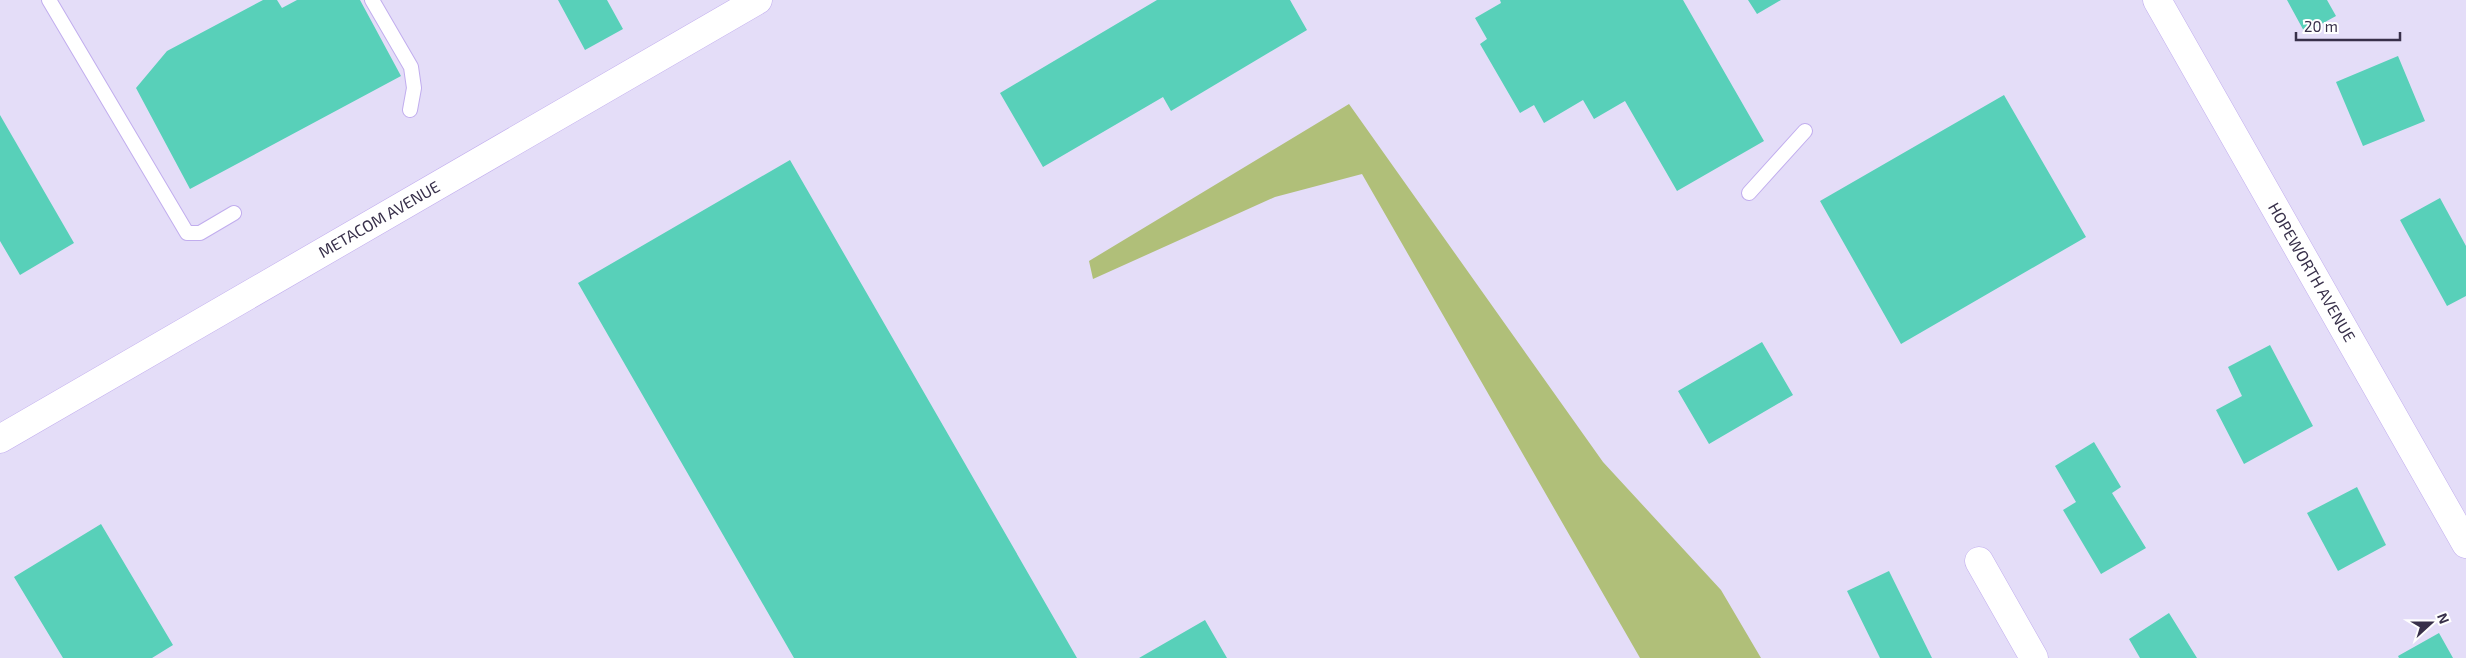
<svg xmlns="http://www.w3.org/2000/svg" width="2466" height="658" font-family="'Exo 2',sans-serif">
	<rect width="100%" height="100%" fill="#e4ddf8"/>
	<!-- green -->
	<path fill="#b0bf79" d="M1349,104L1603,462L1721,590L1761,658H1640L1362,174L1275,197L1093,279L1089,261Z"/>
	<!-- building -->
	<path fill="#58d0b9" d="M263,0H277L282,8L297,0H360L401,76L190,189L136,88L167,51Z
		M558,0H607L623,29L585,50Z
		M1157,0H1290L1307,30L1171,111L1163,97L1043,167L1000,93Z
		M1500,0H1683L1764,141L1677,191L1625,101L1594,119L1583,100L1544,123L1534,105L1520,113L1480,44L1487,39L1475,18L1501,3Z
		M1748,0H1781L1757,14Z
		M2287,0H2327L2336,16L2305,33Z
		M2398,56L2425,121L2363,146L2336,82Z
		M2004,95L2086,237L1901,344L1820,201Z
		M0,115L74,243L20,275L0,241Z
		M790,160L1077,658H794L578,283Z
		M2440,198L2466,246V296L2447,306L2400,220Z
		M1762,342L1793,395L1709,444L1678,391Z
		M2270,345L2313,426L2244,464L2216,410L2242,396L2228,367Z
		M2094,442L2121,487L2112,493L2146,548L2101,574L2063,510L2076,502L2055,466Z
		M2357,487L2386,545L2338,571L2307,513Z
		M101,524L173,645L152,658H63L14,577Z
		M1889,571L1932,658H1880L1847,591Z
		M2169,613L2197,658H2140L2129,639Z
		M1205,620L1227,658H1139Z
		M2439,633L2453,658H2399L2398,656Z"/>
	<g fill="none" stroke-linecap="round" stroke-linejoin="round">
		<!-- service casing -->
		<g stroke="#c1adee" stroke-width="16">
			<path id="service" d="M49,0L187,233H200L234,213
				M372,0L411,67L414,88L410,110
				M1749,193L1805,131"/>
		</g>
		<!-- minor casing -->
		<g stroke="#c1adee" stroke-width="29">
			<path id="minor" d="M1979,561L2034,658"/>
		</g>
		<!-- tertiary casing -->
		<g stroke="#c1adee" stroke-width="29">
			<path id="tertiary" d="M2157,0L2466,544"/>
		</g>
		<!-- primary casing -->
		<g stroke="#c1adee" stroke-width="29">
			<path id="primary" d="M0,439L758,0"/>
		</g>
		<!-- service -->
		<use href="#service" stroke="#fff" stroke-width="14"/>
		<!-- minor -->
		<use href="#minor" stroke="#fff" stroke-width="28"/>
		<!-- tertiary -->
		<use href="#tertiary" stroke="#fff" stroke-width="28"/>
		<!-- primary -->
		<use href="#primary" stroke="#fff" stroke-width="28"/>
	</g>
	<g text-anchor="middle" stroke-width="4" stroke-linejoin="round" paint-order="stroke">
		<!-- street labels -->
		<g font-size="16" fill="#38304a" stroke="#fff">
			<text transform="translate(379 219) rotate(-30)" y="6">METACOM AVENUE</text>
			<text transform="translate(2312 272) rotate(60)" y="6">HOPEWORTH AVENUE</text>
		</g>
	</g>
	<!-- north arrow -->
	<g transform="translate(2431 623) rotate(69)" stroke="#ffffff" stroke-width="4" paint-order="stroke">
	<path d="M0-4L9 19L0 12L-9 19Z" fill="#38304a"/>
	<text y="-8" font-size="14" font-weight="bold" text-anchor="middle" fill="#38304a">N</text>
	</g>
	<!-- scale -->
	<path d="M2296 32v8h104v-8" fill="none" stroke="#38304a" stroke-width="2.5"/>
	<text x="2304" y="32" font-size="15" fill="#38304a" stroke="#ffffff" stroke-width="4" paint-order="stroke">20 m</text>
</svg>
